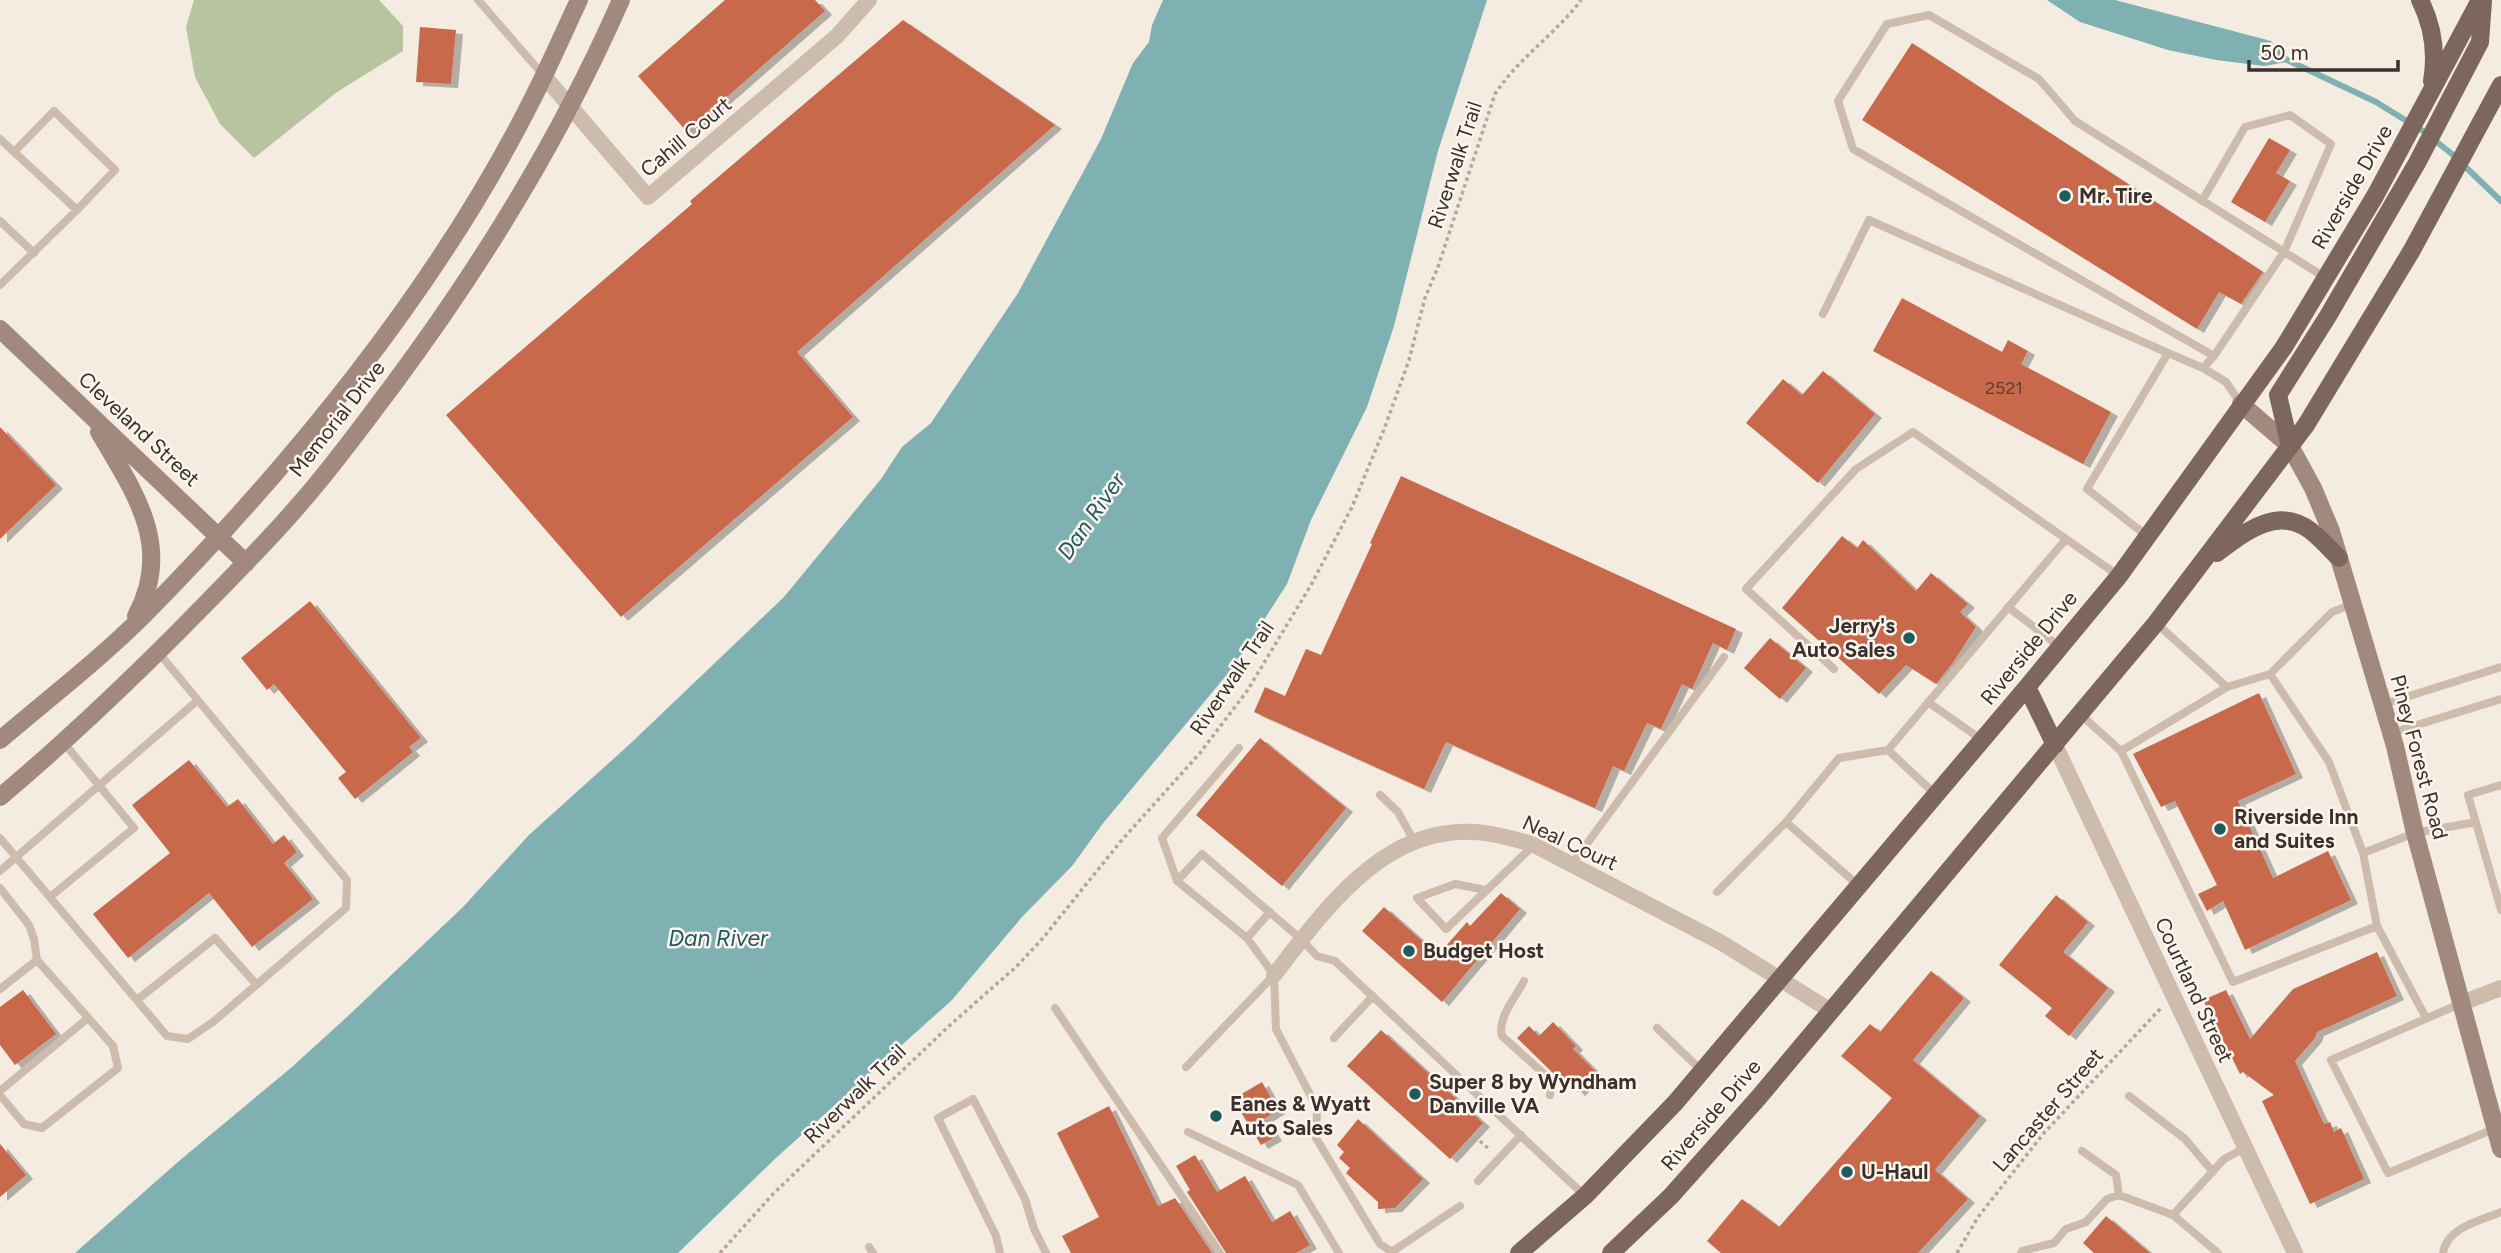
<svg xmlns="http://www.w3.org/2000/svg" width="2501" height="1253" font-family="Figtree,sans-serif">
	<defs>
		<filter id="shadow"><feDropShadow dx="7" dy="4" stdDeviation="0" flood-color="#0004"/></filter>
	</defs>
	<rect width="100%" height="100%" fill="#f4ebe1"/>
	<!-- green -->
	<path fill="#b8c4a0" d="M194,0H379L403,26V51L337,92L254,158L220,124L195,77L186,27Z"/>
	<!-- water -->
	<path fill="#7fb0b2" d="M1163,0H1487L1438,151L1394,326L1367,407L1311,520L1287,584L1235,665L1104,822L1072,866L1022,917L952,1000L777,1157L678,1253H75L179,1161L292,1067L348,1016L463,907L529,835L631,743L784,597L881,479L902,447L931,423L1018,293L1101,139L1133,63L1149,42L1152,25Z
		M2047,0H2115L2271,41L2292,61L2264,66L2216,60L2168,50L2080,22Z"/>
	<g fill="none" stroke-linecap="round" stroke-linejoin="round">
		<!-- stream -->
		<path stroke="#7fb0b2" stroke-width="6" d="M2285,59L2376,102L2423,131L2452,154L2501,201"/>
	</g>
	<!-- building -->
	<path fill="#c8694b" filter="url(#shadow)" d="M725,0H815L825,11L687,132L638,76Z
		M903,20L1055,125L797,352L853,417L621,617L446,415L692,204L690,201Z
		M420,27L456,30L451,84L416,82Z
		M1912,43L2263,272L2241,304L2219,292L2197,329L1862,120Z
		M2269,138L2290,150L2276,173L2290,181L2265,222L2231,202Z
		M1902,298L2002,352L2008,340L2028,351L2021,364L2111,412L2083,464L1873,351Z
		M1823,371L1875,414L1818,483L1746,423L1783,379L1802,395Z
		M0,427L56,485L0,539Z
		M1401,476L1736,629L1727,650L1713,643L1692,689L1682,684L1661,729L1647,723L1624,771L1613,766L1595,808L1446,742L1424,789L1254,712L1265,687L1285,696L1306,649L1321,655L1372,544L1370,543Z
		M1842,536L1857,548L1863,540L1916,591L1931,573L1968,604L1960,612L1976,627L1952,664L1936,684L1906,665L1879,694L1782,608Z
		M310,601L421,738L409,747L413,752L355,799L338,778L346,772L274,684L267,690L241,658Z
		M1770,638L1806,668L1780,699L1744,668Z
		M2259,693L2296,774L2238,801L2273,878L2328,851L2351,900L2245,950L2223,901L2207,911L2198,894L2217,885L2175,801L2161,807L2133,754Z
		M1260,738L1346,808L1282,886L1196,815Z
		M189,760L227,807L238,799L273,844L284,835L297,852L284,863L313,899L252,947L209,893L128,958L93,914L170,853L132,805Z
		M1501,893L1520,909L1442,1002L1362,931L1384,907L1438,955L1467,922L1470,926Z
		M2056,895L2088,922L2063,952L2108,988L2069,1036L2045,1016L2052,1008L1999,965Z
		M2377,952L2397,996L2317,1032L2315,1038L2295,1061L2324,1124L2330,1122L2334,1132L2341,1128L2364,1179L2310,1204L2262,1101L2274,1095L2243,1072L2240,1074L2203,1000L2226,990L2250,1039L2293,989Z
		M1931,971L1964,998L1913,1060L1980,1116L1935,1170L1968,1199L1918,1253H1721L1707,1241L1742,1199L1779,1227L1892,1098L1841,1056L1870,1024L1880,1032Z
		M23,990L56,1034L15,1065L0,1045V1007Z
		M1553,1022L1576,1046L1573,1049L1597,1073L1578,1092L1559,1073L1556,1076L1517,1038L1529,1026L1539,1036Z
		M1381,1030L1483,1123L1450,1159L1347,1066Z
		M1262,1082L1278,1110L1264,1119L1275,1137L1261,1145L1233,1099Z
		M1109,1106L1158,1206L1175,1198L1212,1253H1071L1062,1236L1099,1217L1057,1133Z
		M1358,1119L1423,1179L1395,1208L1378,1209V1202L1346,1173L1350,1168L1339,1158L1344,1152L1337,1145Z
		M0,1144L26,1175L0,1197Z
		M1195,1155L1217,1192L1245,1176L1272,1222L1290,1211L1310,1245L1296,1253H1226L1187,1192L1190,1190L1176,1166Z
		M2106,1216L2150,1253H2094L2083,1243Z"/>
	<g fill="none" stroke-linecap="round" stroke-linejoin="round">
		<!-- path -->
		<path stroke="#b9a596" stroke-width="3.5" stroke-dasharray="3.5 3.5" stroke-linecap="butt" d="M1480,1141L1490,1150
			M720,1253L774,1193L949,1026L1017,966L1043,938L1121,841L1200,753L1247,691L1311,585L1352,507L1385,427L1409,360L1425,298L1438,267L1495,94C1520,56 1555,35 1581,0
			M1957,1253L1978,1217L2044,1133L2161,1008"/>
		<!-- lane -->
		<path stroke="#cdbbac" stroke-width="8" d="M478,0L544,76
			M0,139L77,210L0,285
			M14,152L54,111L115,170L77,210
			M2202,201L2245,127L2290,115L2331,144L2284,252L2214,356L1853,149L1838,101L1887,24L1929,15L2039,79L2075,121L2326,278
			M0,221L34,253
			M1823,314L1869,220L2168,353
			M2214,356L2203,368L2226,382L2241,404
			M2147,536L2087,489L2168,353L2203,368
			M2008,607L2060,647
			M2156,623L2227,687L2270,674L2332,612L2353,604
			M1834,669L1746,589L1856,469L1913,432L2119,576
			M2270,674L2329,762L2363,853
			M1928,702L1982,740
			M2384,704L2501,667
			M2080,714L2121,751L2233,982L2377,926L2363,853L2415,833L2476,822
			M2391,733L2501,699
			M1239,748L1162,838L1177,881L1247,938L1274,975L1276,1029L1317,1108L1316,1138L1380,1244L1394,1253
			M1888,750L1936,795
			M2121,751L2227,687
			M2501,785L2468,795L2501,910
			M1380,795L1398,812L1414,841
			M1786,822L1859,886
			M0,838L167,1036L188,1039L213,1022L346,908L347,880L158,652
			M1572,864L1724,657
			M0,871L198,700
			M1177,881L1202,854L1302,940L1317,956L1335,961L1585,1196
			M0,888L29,925L34,939L37,960L113,1046L118,1068L42,1128L24,1124L0,1095
			M1486,890L1455,884L1417,898L1446,929L1534,845
			M1717,892L1786,822L1839,758L1888,750L2066,539
			M50,897L134,828L64,743
			M2377,926L2426,1018
			M1247,938L1270,912
			M1524,981C1515,998 1497,1019 1502,1036L1552,1081L1550,1095
			M0,989L37,960
			M137,1000L215,938L256,984
			M2462,1003L2331,1060L2388,1173L2494,1129
			M1055,1008L1220,1253
			M1657,1028L1702,1071
			M1334,1038L1373,996
			M1186,1067L1274,975
			M0,1091L88,1018
			M2129,1096L2185,1139L2213,1172
			M1188,1132L1298,1185L1339,1253
			M2082,1151L2116,1175L2119,1195L2173,1215L2218,1253
			M1478,1181L1521,1135
			M2173,1215L2224,1159L2245,1148
			M869,1247L873,1253
			M1393,1251L1460,1206
			M1000,1253L996,1236L938,1118L973,1099L1025,1199L1034,1229L1046,1253
			M2021,1253L2022,1251L2054,1243L2066,1229L2086,1222L2107,1199L2119,1195
			M2443,1253C2447,1227 2480,1221 2501,1212"/>
		<!-- street -->
		<path stroke="#cdbbac" stroke-width="16" d="M544,76L648,197L837,36L869,0
			M2055,745L2295,1253
			M1274,975C1318,919 1372,841 1449,833C1478,829 1506,836 1534,845L1722,943L1831,1011
			M2462,1003L2501,988"/>
		<!-- secondary -->
		<path stroke="#a18a7d" stroke-width="18" d="M0,329L246,563
			M2241,404L2290,446L2313,488L2331,531L2395,746L2415,833L2501,1149
			M99,432C134,492 174,546 136,616
			M0,740C48,699 99,660 144,615C294,463 438,288 534,96C550,64 564,32 579,0
			M0,797C62,745 120,690 178,632C218,591 260,550 298,506C332,468 362,426 393,385C482,265 561,137 621,0"/>
		<!-- primary -->
		<path stroke="#7d675c" stroke-width="18" d="M2420,0C2433,26 2437,52 2432,81
			M2290,446L2278,395L2328,316L2417,163L2445,109L2480,42L2483,1
			M2217,553C2245,532 2278,505 2311,531C2321,539 2330,549 2339,558
			M2027,687L2055,745
			M1519,1253L1585,1196L1675,1103L2027,687L2119,576L2284,347L2375,196L2480,0
			M1611,1253L1671,1196L1759,1097L2156,623L2306,425L2412,250L2501,85"/>
	</g>
	<!-- markers -->
	<g fill="#1f5a5e" stroke="#fbf5ee" stroke-width="2.5">
		<circle cx="2065" cy="196" r="7"/>
		<circle cx="1909" cy="638" r="7"/>
		<circle cx="2220" cy="829" r="7"/>
		<circle cx="1409" cy="951" r="7"/>
		<circle cx="1415" cy="1094" r="7"/>
		<circle cx="1216" cy="1116" r="7"/>
		<circle cx="1847" cy="1172" r="7"/>
	</g>
	<g text-anchor="middle" stroke-width="5" stroke-linejoin="round" paint-order="stroke">
		<!-- number labels -->
		<g font-size="18" fill="#5e3e33">
			<text x="2004" y="394">2521</text>
		</g>
		<!-- street labels -->
		<g font-size="21" fill="#3b302b" stroke="#fbf5ee">
			<text transform="translate(686 137) rotate(-40)" y="7">Cahill Court</text>
			<text transform="translate(1455 165) rotate(-72)" y="7">Riverwalk Trail</text>
			<text transform="translate(2352 187) rotate(-60)" y="7">Riverside Drive</text>
			<text transform="translate(337 419) rotate(-52)" y="7">Memorial Drive</text>
			<text transform="translate(139 429) rotate(43)" y="7">Cleveland Street</text>
			<text transform="translate(2029 648) rotate(-51)" y="7">Riverside Drive</text>
			<text transform="translate(1232 678) rotate(-56)" y="7">Riverwalk Trail</text>
			<text transform="translate(2419 757) rotate(75)" y="7">Piney Forest Road</text>
			<text transform="translate(1570 843) rotate(25)" y="7">Neal Court</text>
			<text transform="translate(2194 990) rotate(65)" y="7">Courtland Street</text>
			<text transform="translate(855 1094) rotate(-44)" y="7">Riverwalk Trail</text>
			<text transform="translate(2048 1110) rotate(-49)" y="7">Lancaster Street</text>
			<text transform="translate(1711 1115) rotate(-49)" y="7">Riverside Drive</text>
		</g>
		<!-- poi labels -->
		<g font-size="21" font-weight="bold" fill="#3b302b" stroke="#fbf5ee" text-anchor="start">
			<text x="2079" y="203">Mr. Tire</text>
			<text x="1895" y="633" text-anchor="end">Jerry's<tspan x="1895" dy="24">Auto Sales</tspan></text>
			<text x="2234" y="824">Riverside Inn<tspan x="2234" dy="24">and Suites</tspan></text>
			<text x="1423" y="958">Budget Host</text>
			<text x="1429" y="1089">Super 8 by Wyndham<tspan x="1429" dy="24">Danville VA</tspan></text>
			<text x="1230" y="1111">Eanes &amp; Wyatt<tspan x="1230" dy="24">Auto Sales</tspan></text>
			<text x="1861" y="1179">U-Haul</text>
		</g>
		<!-- water labels -->
		<g font-size="23" font-style="italic" fill="#1f5a5e" stroke="#fbf5ee">
			<text transform="translate(1091 516) rotate(-55)" y="8">Dan River</text>
			<text x="718" y="946">Dan River</text>
		</g>
	</g>
	<!-- scale -->
	<path d="M2249 60v10h149v-10" fill="none" stroke="#3b302b" stroke-width="3.5"/>
	<text x="2260" y="60" font-size="21" fill="#3b302b" stroke="#fbf5ee" stroke-width="5" paint-order="stroke">50 m</text>
</svg>
